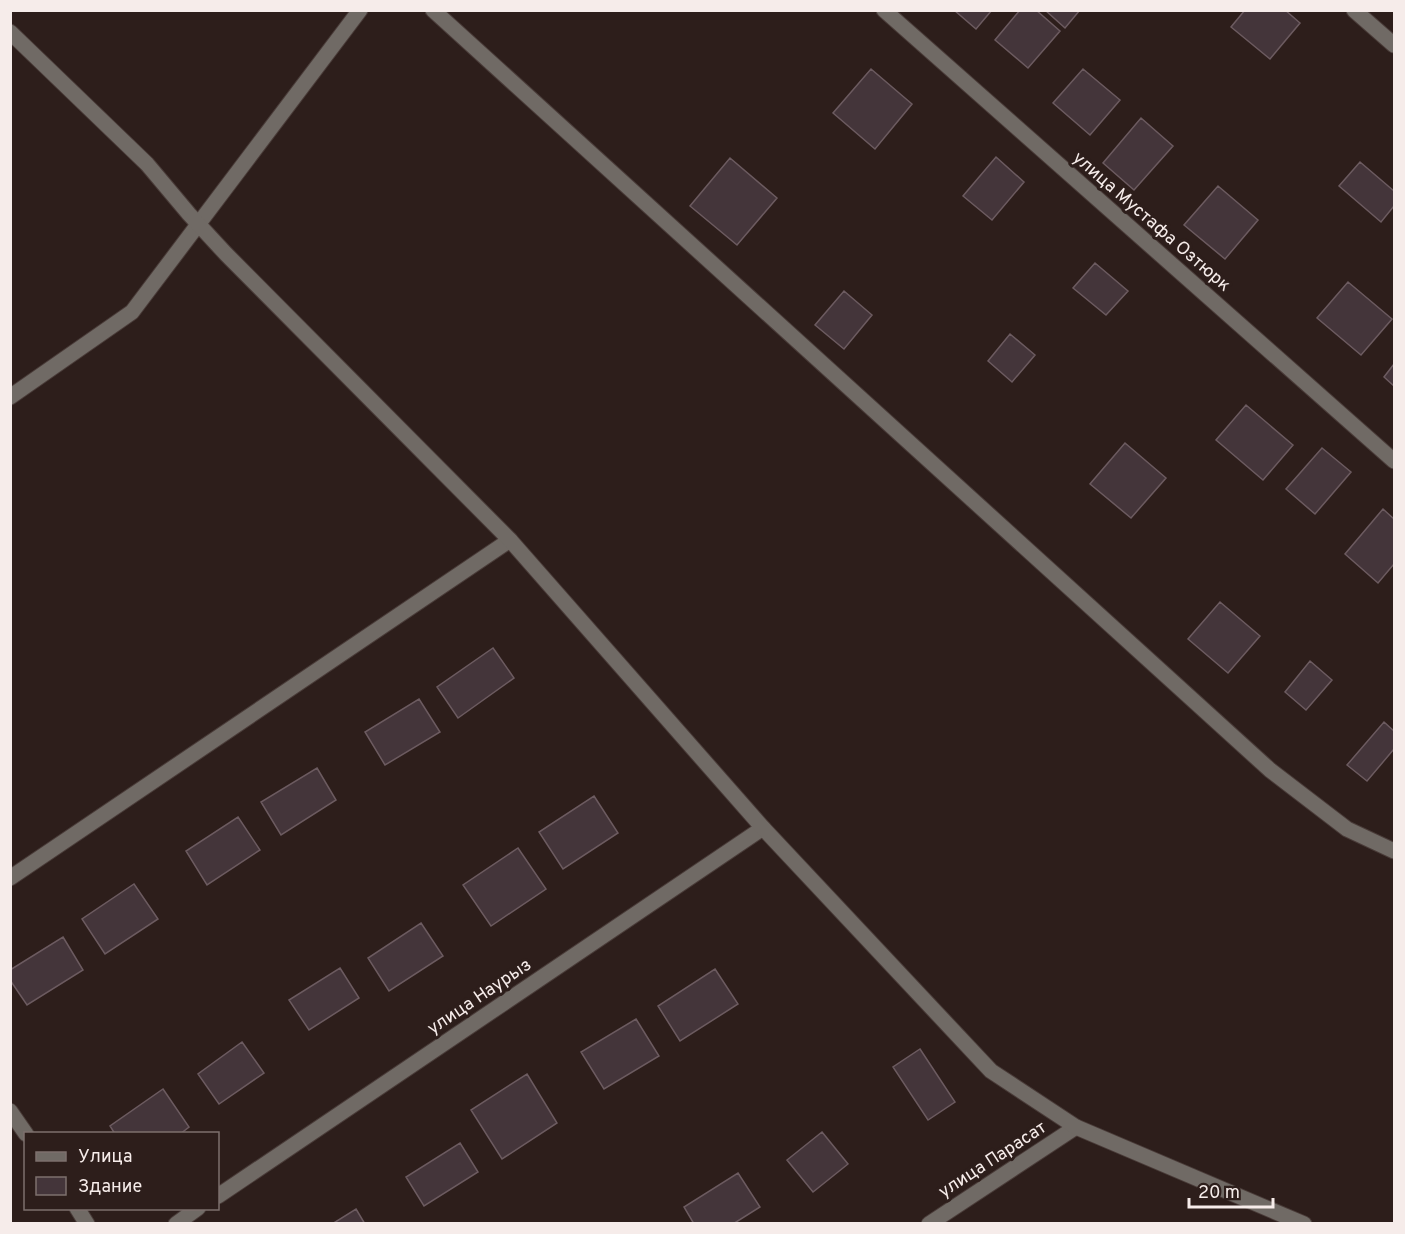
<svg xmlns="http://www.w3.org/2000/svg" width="1405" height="1234" font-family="Overpass,sans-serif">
	<rect width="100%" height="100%" fill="#2d1e1b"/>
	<!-- building -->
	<path fill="#44353a" stroke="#6c5b60" stroke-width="1.5" d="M954,10H992L976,29Z
		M1020,10H1036L1060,31L1028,68L995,40Z
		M1045,10H1080L1065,28Z
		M1245,10H1285L1300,23L1270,59L1231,27Z
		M871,69L912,104L875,149L833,113Z
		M1083,69L1120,100L1090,135L1053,103Z
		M1141,118L1173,146L1134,190L1103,163Z
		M996,157L1024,182L992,220L963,196Z
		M730,158L777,198L737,245L690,206Z
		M1360,162L1394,191V206L1381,222L1339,186Z
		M1218,186L1258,220L1225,259L1184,225Z
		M1095,263L1128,291L1106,315L1073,288Z
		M1348,282L1392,319L1361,355L1317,318Z
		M844,291L872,315L844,349L815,325Z
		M1010,334L1035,355L1012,382L988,361Z
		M1394,364V386L1384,377Z
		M1246,405L1293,445L1263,480L1216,440Z
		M1125,443L1166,478L1131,518L1090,484Z
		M1322,448L1351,472L1315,514L1286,489Z
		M1383,509L1394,519V564L1378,583L1345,554Z
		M1220,602L1260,636L1228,673L1188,639Z
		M493,648L514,678L458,718L437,687Z
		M1310,661L1332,680L1306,710L1285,692Z
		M419,699L440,732L385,765L365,732Z
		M1384,722L1394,731V749L1367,781L1347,765Z
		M317,768L336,800L281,835L261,802Z
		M594,796L618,833L563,869L539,832Z
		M238,817L260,850L207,885L186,851Z
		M518,848L546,889L491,926L463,885Z
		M134,884L158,919L105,954L82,919Z
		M421,923L443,956L389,991L368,958Z
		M63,937L83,970L27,1005L10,980V970Z
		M340,968L359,998L309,1030L289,1000Z
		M715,969L738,1004L680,1041L658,1006Z
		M636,1019L659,1056L604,1089L581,1052Z
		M242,1042L264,1073L219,1104L198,1074Z
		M920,1049L955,1102L928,1120L893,1067Z
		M527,1074L557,1123L502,1159L471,1110Z
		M163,1089L189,1127L180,1134H115L110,1126Z
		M822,1132L848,1164L813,1192L787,1160Z
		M460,1143L478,1172L424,1206L406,1177Z
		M738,1173L760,1207L733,1224H694L684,1207Z
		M356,1209L365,1224H332Z"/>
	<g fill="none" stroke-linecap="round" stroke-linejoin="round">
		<!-- minor casing -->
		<g stroke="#493b38" stroke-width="17">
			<path id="minor" d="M433,10L1270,770L1347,829L1394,851
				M884,10L1394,461
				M1354,10L1394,45
				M10,397L132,312L360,10
				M10,878L510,540
				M10,1111L26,1134
				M218,1196L763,828
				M77,1208L87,1224
				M176,1224L198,1208
				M929,1224L1076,1127"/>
		</g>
		<!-- tertiary casing -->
		<g stroke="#493b38" stroke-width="17">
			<path id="tertiary" d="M10,32L147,164L189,214L226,254L510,540L763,828L991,1071L1076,1127L1304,1224"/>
		</g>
		<!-- minor -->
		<use href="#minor" stroke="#706a65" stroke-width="15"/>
		<!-- tertiary -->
		<use href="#tertiary" stroke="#706a65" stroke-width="15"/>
	</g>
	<g text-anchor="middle" stroke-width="6" stroke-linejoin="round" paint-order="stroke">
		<!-- street labels -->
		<g font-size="18" fill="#f6ecea" stroke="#2d1e1b">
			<text transform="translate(1152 221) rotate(41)" y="6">улица Мустафа Озтюрк</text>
			<text transform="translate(479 996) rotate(-34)" y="6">улица Наурыз</text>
			<text transform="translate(992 1159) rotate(-33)" y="6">улица Парасат</text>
		</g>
	</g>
	<!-- border -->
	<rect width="1405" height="1234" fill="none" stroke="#f6ecea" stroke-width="24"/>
	<!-- legend -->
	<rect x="24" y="1132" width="195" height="78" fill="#2d1e1b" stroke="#7d706e" stroke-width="1.5"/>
	<rect x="36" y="1152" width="30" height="9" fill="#706a65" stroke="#7d706e" stroke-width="1.5"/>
	<text x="78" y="1162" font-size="18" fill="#f6ecea">Улица</text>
	<rect x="36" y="1177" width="30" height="18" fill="#44353a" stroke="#7d706e" stroke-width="1.5"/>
	<text x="78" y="1192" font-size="18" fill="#f6ecea">Здание</text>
	<!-- scale -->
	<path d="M1189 1198v9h84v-9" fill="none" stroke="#f6ecea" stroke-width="3"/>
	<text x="1198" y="1198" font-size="18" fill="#f6ecea" stroke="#2d1e1b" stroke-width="4.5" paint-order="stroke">20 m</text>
</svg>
